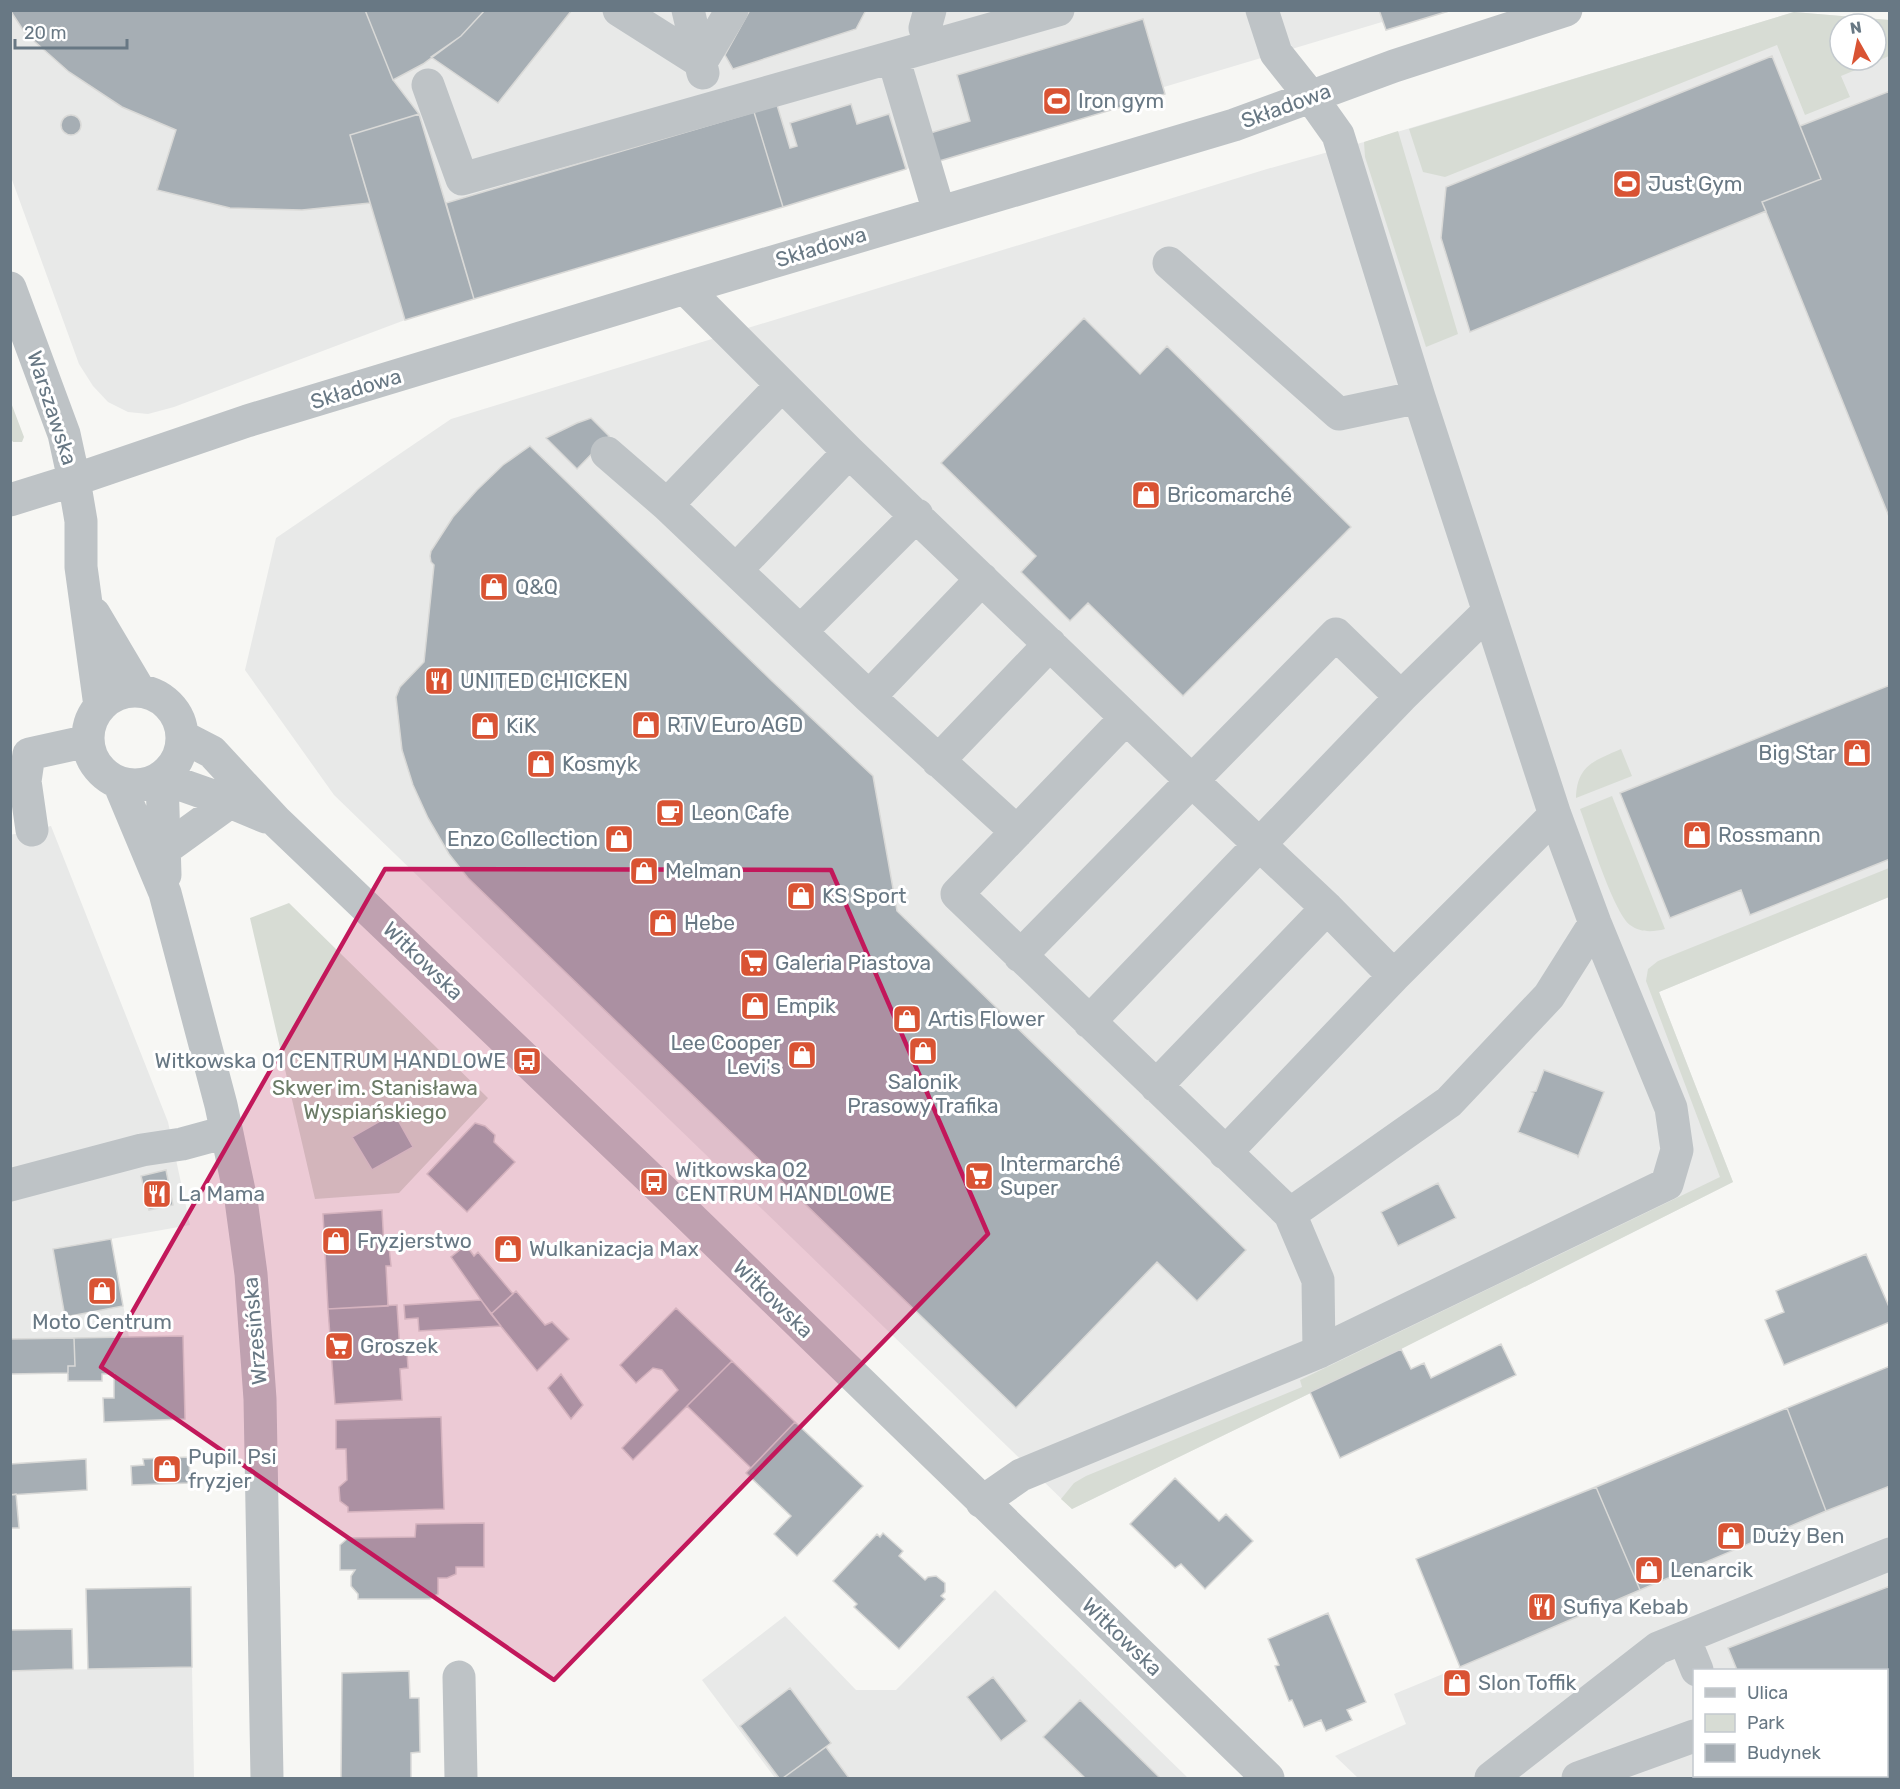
<svg xmlns="http://www.w3.org/2000/svg" width="1900" height="1789" font-family="Rubik,sans-serif">
	<rect width="100%" height="100%" fill="#f7f7f4"/>
	<!-- built -->
	<path fill="#e8e9e8" fill-rule="evenodd" d="M11,11H1452L1386,30L1382,22L1164,87L1165,94L936,162L906,169L783,207L474,299L405,320L174,407L148,414L128,412L108,402L93,386L79,364L11,177Z
		M1794,12L1889,20V897L1659,992L1733,1182L1401,1349L1072,1509L334,795L245,670L276,538L451,419L1267,169L1364,142ZM1840,24H1876V60H1840Z
		M51,826L168,1122L190,1225L111,1239L129,1337L11,1339L10,835Z
		M1889,1366V1778H1358L1335,1756L1406,1724L1394,1694L1460,1667L1416,1559ZM1694,1670H1886V1776H1694Z
		M995,1590L1188,1778H775L702,1680L785,1616L856,1690H896Z
		M192,1667L194,1778H11L10,1671Z"/>
	<!-- green -->
	<path fill="#d7dcd4" fill-rule="evenodd" d="M1794,12L1889,20V56L1841,76L1850,97L1805,115L1777,45L1445,177L1423,172L1409,129ZM1840,24H1876V60H1840Z
		M1398,131L1458,334L1426,347L1365,157L1364,142Z
		M10,400L24,437L22,442H13L11,439Z
		M1621,749L1632,776L1576,798C1577,765 1594,761 1621,749Z
		M1612,796L1665,929C1653,932 1641,933 1630,925C1613,911 1589,833 1580,809Z
		M1889,868V897L1659,992L1733,1182L1401,1349L1072,1509L1061,1499L1074,1483L1086,1476L1302,1387L1300,1380L1720,1177L1646,981L1648,969L1658,961Z
		M289,903L488,1098L399,1193L315,1199L250,918Z"/>
	<!-- building -->
	<path fill="#a6aeb4" stroke="#d9d9d7" stroke-width="1.5" d="M10,10H365L393,80L419,114L350,135L370,203L302,210L230,208L157,190L176,130L122,107L69,72L25,33Z
		M365,10H485L461,36L423,64L393,80Z
		M485,10H572L498,103L431,57L461,36Z
		M750,10H866L856,29L733,69L725,55Z
		M1379,10H1452L1386,30Z
		M1143,19L1165,94L936,162L927,134L970,121L957,75Z
		M1772,56L1821,179L1762,202L1766,211L1470,332L1441,238L1446,187Z
		M1890,91V519L1762,202L1821,179L1800,126Z
		M851,104L857,124L889,114L906,169L783,207L754,112L777,105L790,148L797,146L790,123Z
		M754,112L783,207L474,299L446,203Z
		M419,114L474,299L405,320L350,135Z
		M61 125a10 10 0 1 1 20 0a10 10 0 1 1-20 0Z
		M1084,318L1140,374L1167,346L1351,527L1183,696L1088,603L1070,621L1021,572L1036,556L941,463Z
		M591,418L609,436L577,469L546,438L577,423Z
		M530,446L772,681L873,776L897,911L1246,1250L1197,1301L1157,1262L1016,1408L468,878L449,854L428,818L413,785L402,750L396,697L400,687L424,662L434,565L431,562L430,556L431,551L453,517L477,490L503,465Z
		M1890,685V859L1750,915L1741,890L1670,918L1620,793Z
		M1544,1070L1604,1092L1578,1157L1577,1155L1518,1132L1534,1093L1532,1092L1536,1091Z
		M394,1113L413,1147L372,1170L352,1137Z
		M475,1123L485,1126L495,1135L494,1142L515,1162L467,1212L427,1174Z
		M166,1170L173,1205L149,1210L141,1176Z
		M1438,1183L1456,1218L1398,1246L1381,1212Z
		M382,1210L384,1247H389L391,1266H386L388,1306L328,1309L323,1214Z
		M111,1239L123,1306L65,1317L53,1249Z
		M466,1245L474,1256L478,1252L513,1294L491,1314L451,1257Z
		M1866,1254L1890,1309V1322L1784,1365L1765,1320L1784,1312L1776,1291Z
		M516,1291L545,1325L552,1322L569,1339L537,1371L491,1314Z
		M481,1300L501,1326L419,1331L418,1318L405,1319L404,1305Z
		M397,1305L400,1352H407L408,1368L400,1369L402,1400L335,1404L328,1309Z
		M676,1308L732,1361L633,1460L622,1448L678,1390L662,1370L653,1368L636,1383L620,1365Z
		M183,1336L185,1419L104,1422L103,1398H114V1374H102V1381H68V1366H75L74,1338Z
		M74,1338L75,1366H68V1373L10,1374V1339Z
		M1501,1344L1516,1375L1340,1458L1310,1392L1401,1349L1411,1369L1424,1363L1431,1378Z
		M732,1361L795,1422L751,1468L687,1406Z
		M1890,1366V1486L1826,1511L1787,1408Z
		M561,1374L583,1405L571,1419L548,1388Z
		M1787,1408L1826,1511L1640,1590L1596,1487Z
		M441,1417L444,1509L348,1512V1507L340,1501L339,1487L347,1480L346,1449H336V1420Z
		M795,1422L863,1486L797,1556L774,1534L791,1516L746,1473Z
		M189,1457L190,1483L132,1485L131,1466L144,1465L143,1459Z
		M86,1459L87,1490L10,1495V1464Z
		M1175,1478L1219,1521L1226,1514L1253,1541L1205,1589L1181,1564L1175,1568L1130,1524Z
		M1596,1487L1640,1590L1460,1667L1416,1559Z
		M16,1494L19,1528H10V1495Z
		M484,1523V1567H456V1574L447,1578H438V1594L430,1599H358V1594L351,1586V1576L355,1570H340V1545L348,1538L415,1537L416,1524Z
		M883,1533L903,1551L899,1556L925,1580L928,1577L936,1576L945,1583V1592L941,1596L945,1599L899,1649L854,1607L857,1604L833,1581L877,1534L880,1537Z
		M1890,1586V1737L1886,1738V1670H1737L1728,1648Z
		M191,1587L192,1667L88,1669L86,1589Z
		M1328,1613L1366,1702L1347,1710L1352,1720L1326,1731L1321,1720L1304,1727L1292,1700L1289,1701L1275,1666L1279,1665L1268,1639Z
		M72,1629L73,1669L10,1671V1630Z
		M409,1671L410,1698H419L420,1752L411,1753V1778H341L342,1673Z
		M993,1677L1027,1721L1001,1741L967,1697Z
		M790,1688L831,1743L783,1778H779L740,1726Z
		M1080,1700L1160,1778H1085L1043,1737Z
		M826,1747L849,1778H783Z"/>
	<g fill="none" stroke-linecap="round" stroke-linejoin="round">
		<!-- minor -->
		<path stroke="#bec3c6" stroke-width="33" d="M619,10L701,62L732,10
			M688,10L703,73
			M930,10L925,28L931,46
			M893,57L939,212
			M428,85L462,179L1058,10
			M1169,263L1339,414L1419,397
			M10,288L64,434L74,480L81,521V567L100,706
			M685,288L849,452L1191,780L1327,908L1394,976
			M607,453L667,505L869,697L1017,832
			M10,500L74,480L247,421L685,288L1234,125L1394,66L1566,10
			M667,505L781,386
			M736,570L849,452
			M94,614L139,690
			M801,631L917,515
			M88 738a47 47 0 1 1 94 0a47 47 0 1 1-94 0Z
			M869,697L982,579
			M1126,718L957,894L1290,1214L1318,1280L1319,1352
			M183,737L212,752L276,821L654,1182L1268,1778
			M938,761L1050,644
			M162,778L230,802L266,817
			M162,778L165,875
			M119,783L165,893L221,1105L241,1200L251,1274L260,1399L267,1778
			M32,830L25,781L29,754L88,741
			M165,849L230,802
			M1020,956L1336,634L1401,697L1488,612
			M1089,1022L1401,697
			M1156,1086L1327,908
			M1225,1153L1394,976L1555,815
			M10,1185L142,1150L182,1144L226,1132
			M1290,1214L1449,1102L1549,996L1595,923
			M982,1502L1021,1475L1319,1352L1667,1184L1677,1150L1671,1108L1595,923L1555,815L1419,397L1338,135L1311,97L1276,53L1262,10
			M1684,1638L1697,1670
			M459,1677L461,1778
			M1886,1756L1890,1755
			M1740,1776L1741,1778
			M1491,1778L1658,1648L1890,1554
			M1578,1778L1694,1736
			M1829,1778L1836,1776"/>
	</g>
	<!-- marked area -->
	<path fill="#c2185b" fill-opacity="0.2" stroke="#c2185b" stroke-width="4.5" stroke-linejoin="round" d="M385,869L831,870L988,1234L554,1680L101,1367Z"/>
	<!-- icons -->
	<defs>
		<g id="stadium-square" transform="scale(1.5)"><rect x="-9" y="-9" width="18" height="18" rx="4" fill="#d95333" stroke="#fff"/><path d="M0-5a6.5 5 0 1 0 0 10a6.5 5 0 1 0 0-10ZM-3.5-1.8h7v3.6h-7Z" fill="#fff"/></g>
		<g id="shop-square" transform="scale(1.5)"><rect x="-9" y="-9" width="18" height="18" rx="4" fill="#d95333" stroke="#fff"/><path d="M-5-2.5h2.3a2.7 3.5 0 0 1 5.4 0H5L5.5 6h-11ZM-1.5-2.5h3a1.5 2.3 0 0 0-3 0Z" fill="#fff"/></g>
		<g id="restaurant-square" transform="scale(1.5)"><rect x="-9" y="-9" width="18" height="18" rx="4" fill="#d95333" stroke="#fff"/><path d="M-5-6h1v4h1v-4h1v4h1v-4h1v5L-1.5 .5V6h-2V.5L-5-1ZM5-6V6H3V1.5H1.5Q1.5-4 5-6Z" fill="#fff"/></g>
		<g id="cafe-square" transform="scale(1.5)"><rect x="-9" y="-9" width="18" height="18" rx="4" fill="#d95333" stroke="#fff"/><path d="M-5.5-4.5H6V0H3Q3 3.5 0 3.5H-2.5Q-5.5 3.5-5.5 0ZM3-3.2v2h1.7v-2ZM-6 4.5H4V6H-6Z" fill="#fff"/></g>
		<g id="supermarket-square" transform="scale(1.5)"><rect x="-9" y="-9" width="18" height="18" rx="4" fill="#d95333" stroke="#fff"/><path d="M-6-5.5h2.5l.6 2H6L4.5 2H-2.5L-4.4-4H-6ZM-1.5 3.2a1.3 1.3 0 1 0 .1 0ZM3 3.2a1.3 1.3 0 1 0 .1 0Z" fill="#fff"/></g>
		<g id="bus-square" transform="scale(1.5)"><rect x="-9" y="-9" width="18" height="18" rx="4" fill="#d95333" stroke="#fff"/><path d="M-5-6H5V4H4V6H2V4H-2V6H-4V4H-5ZM-3.5-4V0h7V-4ZM-3.5 1.2v1.5H-2V1.2ZM2 1.2v1.5H3.5V1.2Z" fill="#fff"/></g>
	</defs>
	<g fill-rule="evenodd">
		<use href="#stadium-square" x="1057" y="101"/>
		<use href="#stadium-square" x="1627" y="184"/>
		<use href="#shop-square" x="1146" y="495"/>
		<use href="#shop-square" x="494" y="587"/>
		<use href="#restaurant-square" x="439" y="681"/>
		<use href="#shop-square" x="646" y="725"/>
		<use href="#shop-square" x="485" y="726"/>
		<use href="#shop-square" x="1857" y="753"/>
		<use href="#shop-square" x="541" y="764"/>
		<use href="#cafe-square" x="670" y="813"/>
		<use href="#shop-square" x="1697" y="835"/>
		<use href="#shop-square" x="619" y="839"/>
		<use href="#shop-square" x="644" y="871"/>
		<use href="#shop-square" x="801" y="896"/>
		<use href="#shop-square" x="663" y="923"/>
		<use href="#supermarket-square" x="754" y="963"/>
		<use href="#shop-square" x="755" y="1006"/>
		<use href="#shop-square" x="907" y="1019"/>
		<use href="#shop-square" x="923" y="1051"/>
		<use href="#shop-square" x="802" y="1055"/>
		<use href="#bus-square" x="527" y="1061"/>
		<use href="#supermarket-square" x="979" y="1176"/>
		<use href="#bus-square" x="654" y="1182"/>
		<use href="#restaurant-square" x="157" y="1194"/>
		<use href="#shop-square" x="336" y="1241"/>
		<use href="#shop-square" x="508" y="1249"/>
		<use href="#shop-square" x="102" y="1291"/>
		<use href="#supermarket-square" x="339" y="1346"/>
		<use href="#shop-square" x="167" y="1469"/>
		<use href="#shop-square" x="1731" y="1536"/>
		<use href="#shop-square" x="1649" y="1570"/>
		<use href="#restaurant-square" x="1542" y="1607"/>
		<use href="#shop-square" x="1457" y="1683"/>
	</g>
	<g text-anchor="middle" stroke-width="6" stroke-linejoin="round" paint-order="stroke">
		<!-- poi labels -->
		<g font-size="21" fill="#687884" stroke="#fff" text-anchor="start">
			<text x="1078" y="108">Iron gym</text>
			<text x="1648" y="191">Just Gym</text>
			<text x="1167" y="502">Bricomarché</text>
			<text x="515" y="594">Q&amp;Q</text>
			<text x="460" y="688">UNITED CHICKEN</text>
			<text x="667" y="732">RTV Euro AGD</text>
			<text x="506" y="733">KiK</text>
			<text x="1836" y="760" text-anchor="end">Big Star</text>
			<text x="562" y="771">Kosmyk</text>
			<text x="691" y="820">Leon Cafe</text>
			<text x="1718" y="842">Rossmann</text>
			<text x="598" y="846" text-anchor="end">Enzo Collection</text>
			<text x="665" y="878">Melman</text>
			<text x="822" y="903">KS Sport</text>
			<text x="684" y="930">Hebe</text>
			<text x="775" y="970">Galeria Piastova</text>
			<text x="776" y="1013">Empik</text>
			<text x="928" y="1026">Artis Flower</text>
			<text x="781" y="1050" text-anchor="end">Lee Cooper<tspan x="781" dy="24">Levi's</tspan></text>
			<text x="506" y="1068" text-anchor="end">Witkowska 01 CENTRUM HANDLOWE</text>
			<text x="923" y="1089" text-anchor="middle">Salonik<tspan x="923" dy="24">Prasowy Trafika</tspan></text>
			<text x="1000" y="1171">Intermarché<tspan x="1000" dy="24">Super</tspan></text>
			<text x="675" y="1177">Witkowska 02<tspan x="675" dy="24">CENTRUM HANDLOWE</tspan></text>
			<text x="178" y="1201">La Mama</text>
			<text x="357" y="1248">Fryzjerstwo</text>
			<text x="529" y="1256">Wulkanizacja Max</text>
			<text x="102" y="1329" text-anchor="middle">Moto Centrum</text>
			<text x="360" y="1353">Groszek</text>
			<text x="188" y="1464">Pupil. Psi<tspan x="188" dy="24">fryzjer</tspan></text>
			<text x="1752" y="1543">Duży Ben</text>
			<text x="1670" y="1577">Lenarcik</text>
			<text x="1563" y="1614">Sufiya Kebab</text>
			<text x="1478" y="1690">Slon Toffik</text>
		</g>
		<!-- street labels -->
		<g font-size="21" fill="#687884" stroke="#fff">
			<text transform="translate(1286 106) rotate(-20)" y="7">Składowa</text>
			<text transform="translate(821 247) rotate(-17)" y="7">Składowa</text>
			<text transform="translate(356 389) rotate(-17)" y="7">Składowa</text>
			<text transform="translate(52 408) rotate(72)" y="7">Warszawska</text>
			<text transform="translate(423 961) rotate(44)" y="7">Witkowska</text>
			<text transform="translate(773 1299) rotate(44)" y="7">Witkowska</text>
			<text transform="translate(255 1331) rotate(-95)" y="7">Wrzesińska</text>
			<text transform="translate(1122 1637) rotate(44)" y="7">Witkowska</text>
		</g>
		<!-- park labels -->
		<g font-size="21" fill="#6b7b66" stroke="#fff">
			<text x="375" y="1095">Skwer im. Stanisława<tspan x="375" dy="24">Wyspiańskiego</tspan></text>
		</g>
	</g>
	<!-- border -->
	<rect width="1900" height="1789" fill="none" stroke="#687884" stroke-width="24"/>
	<!-- legend -->
	<rect x="1693" y="1669" width="195" height="108" fill="#ffffff" stroke="#c3c9ce" stroke-width="1.5"/>
	<rect x="1705" y="1688" width="30" height="9" fill="#bec3c6" stroke="#c3c9ce" stroke-width="1.5"/>
	<text x="1747" y="1699" font-size="18" fill="#687884">Ulica</text>
	<rect x="1705" y="1714" width="30" height="18" fill="#d7dcd4" stroke="#c3c9ce" stroke-width="1.5"/>
	<text x="1747" y="1729" font-size="18" fill="#687884">Park</text>
	<rect x="1705" y="1744" width="30" height="18" fill="#a6aeb4" stroke="#c3c9ce" stroke-width="1.5"/>
	<text x="1747" y="1759" font-size="18" fill="#687884">Budynek</text>
	<!-- north arrow -->
	<g transform="translate(1858 42) rotate(351)"><circle r="28" fill="#ffffff" stroke="#c3c9ce" stroke-width="1.5"/>
	<path d="M0-4.5L10 22L0 15L-10 22Z" fill="#d95333"/>
	<text y="-9" font-size="16" font-weight="bold" text-anchor="middle" fill="#687884">N</text>
	</g>
	<!-- scale -->
	<path d="M15 39v9h112v-9" fill="none" stroke="#687884" stroke-width="3"/>
	<text x="24" y="39" font-size="18" fill="#687884" stroke="#ffffff" stroke-width="4.5" paint-order="stroke">20 m</text>
</svg>
